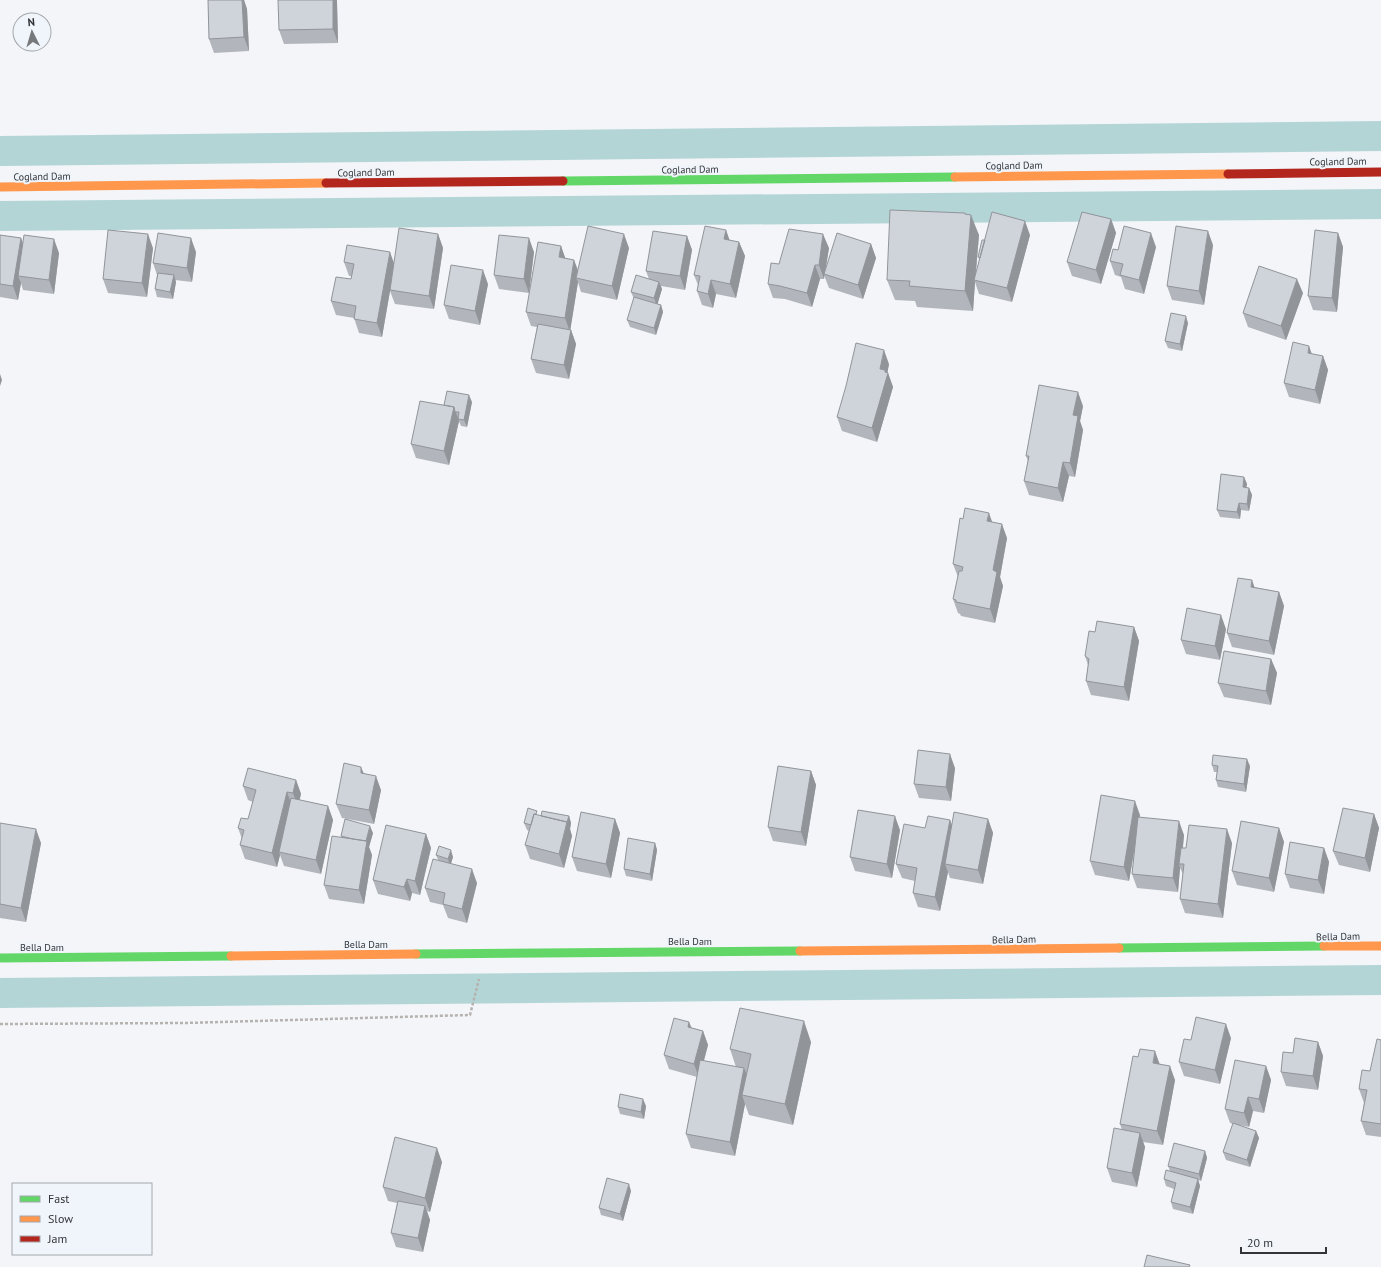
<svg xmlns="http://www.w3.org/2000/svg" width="1381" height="1267" font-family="'PT Sans',sans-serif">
	<rect width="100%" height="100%" fill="#f3f5f8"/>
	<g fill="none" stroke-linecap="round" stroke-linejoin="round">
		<!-- canal -->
		<path stroke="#b3d5d6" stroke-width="30" d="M0,151L1381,136
			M0,216L1381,204
			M0,993L1381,980"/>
		<!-- path -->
		<path stroke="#b6b2b0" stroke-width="2.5" stroke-dasharray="3 2" stroke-linecap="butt" d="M0,1024L185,1023L470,1015L479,979"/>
		<!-- fast -->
		<path stroke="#63d668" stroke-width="9" d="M563,181L955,177
			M1119,948L1324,946
			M416,954L800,951
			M0,958L231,956"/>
		<!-- slow -->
		<path stroke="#ff974d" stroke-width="9" d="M955,177L1228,174
			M0,187L326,183
			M1324,946H1381
			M800,951L1119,948
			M231,956L416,954"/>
		<!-- jam -->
		<path stroke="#b3261e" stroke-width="9" d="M1228,174L1381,172
			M326,183L563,181"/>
	</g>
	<!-- wall -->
	<path fill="#b2b6bc" d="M208,0H244L247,9L249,51L214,53L209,39Z
		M337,2L338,43L284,44L279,30Z
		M966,214L979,235L976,274L980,260L978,257L985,240L1030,235L1012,302L979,294L975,282L973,311L917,307L915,301L895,300L887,280Z
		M1111,219L1116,233L1101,284L1072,276L1067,262Z
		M726,230L729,240L739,242L745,256L736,298L716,294L713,308L702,305L697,291L698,285L694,275Z
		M1338,233L1343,247L1337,312L1313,310L1308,296Z
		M438,234L443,248L434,309L395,304L390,291L382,337L359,333L354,318L336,315L331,301L351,279V276H349L344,262L394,263Z
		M0,235L21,238L23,243L59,253L54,294L23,290L21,283L18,300L0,297Z
		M687,236L692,250L685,290L661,286L662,289L657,304L661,305L663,312L656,335L630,327L627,320L634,299L631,292L649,279L646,271Z
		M871,244L876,258L863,299L829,288L824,275V279H820L812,307L785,299L773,298L768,284L779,264L829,248L825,272Z
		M1213,245L1204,305L1172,300L1167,286Z
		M561,246L565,258L574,260L578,270L629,248L617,300L581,292L578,282L570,330H571L576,344L569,379L536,373L531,359L537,327L531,326L526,312Z
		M1156,247L1144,294L1125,289L1121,277L1115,275L1110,261L1118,250Z
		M153,248L147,297L108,293L103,279Z
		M196,252L192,282L175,280L176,282L173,299L157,297L155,289L157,275L153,263Z
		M534,252L529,293L499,289L494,275Z
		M488,284L480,325L449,319L444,305Z
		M1303,293L1286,340L1248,327L1243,313Z
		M1188,323L1182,351L1168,348L1165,341Z
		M1312,354L1323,356L1328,370L1320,404L1289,397L1284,383Z
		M889,364L887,373H888L893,387L877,442L842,431L837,417Z
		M472,402L467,427L461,426L458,419L459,421L449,465L416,458L411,444L444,405Z
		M1083,406L1080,421L1083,430L1075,477L1069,476L1063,502L1029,495L1024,481L1028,461L1026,456Z
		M1244,477L1247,484L1246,488H1249L1252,495L1249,511L1241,510L1240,519L1220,517L1217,510Z
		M992,522L1007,538L1000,577L1003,586L995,623L961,616L960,614L958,613L953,599L958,577L953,564Z
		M1254,587L1279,592L1284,606L1274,655L1232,647L1227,633Z
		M1134,627L1139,641L1129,701L1091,695L1086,681L1088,665L1085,656L1095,632Z
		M1226,629L1220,660L1186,654L1181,640Z
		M1271,659L1277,673L1271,705L1224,697L1218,683Z
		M1212,765L1250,766L1246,792L1218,787L1216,780L1217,772H1214Z
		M955,768L951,801L919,798L914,784Z
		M811,771L816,785L806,846L773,841L768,827Z
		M364,773L381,790L374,824L342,818L336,804Z
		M296,780L301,794L299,800L328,806L333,820L321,874L284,866L280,855L277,867L245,859L240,845L242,839L238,828L248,819L253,802L248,800L243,786Z
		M1374,814L1379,828L1370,872L1339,865L1333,851Z
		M539,815L541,816H569L571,823L570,829L572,836L564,868L530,859L525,845L529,831L527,830L524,823Z
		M1140,815V817L1184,835L1183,848H1186L1232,843L1223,918L1185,913L1180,899L1183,874L1180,868L1178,892L1137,888L1132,874L1134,853L1129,881L1095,875L1090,861Z
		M615,819L620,833L611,878L577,871L572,857Z
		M988,819L993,833L983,884L950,878L948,872L940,911L918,907L913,893L915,881L902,878L896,864L950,820L952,826Z
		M0,823L41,843L26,922L0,918Z
		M1279,828L1284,842L1274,892L1237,885L1232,871Z
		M900,830L892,878L855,871L850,857Z
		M373,833L369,847L372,855L364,904L329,899L324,885L342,837L341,836Z
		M426,834L431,848L420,895L412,893L410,901L378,894L373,880Z
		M655,843L657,850L652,881L626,876L624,869Z
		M1324,848L1329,862L1324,894L1290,888L1285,874Z
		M436,855L453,857L451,864L477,883L467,923L448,918L443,905L430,902L425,888L438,860Z
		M689,1022L692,1028L703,1031L708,1045L704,1061L736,1067L730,1049L811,1042L793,1125L749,1115L745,1104L735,1156L691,1148L686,1134L697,1077L669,1069L664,1055Z
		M1231,1038L1220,1084L1184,1076L1179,1062L1191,1040Z
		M1381,1040V1137L1366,1135L1361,1121L1364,1103L1359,1089L1370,1071Z
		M1318,1042L1323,1056L1318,1090L1286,1086L1281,1072L1293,1053Z
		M1160,1064L1175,1080L1163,1145L1143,1142L1145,1147L1137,1187L1112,1182L1107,1168L1122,1130L1120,1124Z
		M1266,1066L1271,1080L1264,1113L1253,1111L1249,1127L1234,1124L1256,1131L1259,1138L1250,1167L1226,1160L1223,1152L1233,1124L1230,1123L1225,1109Z
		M646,1106L644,1119L620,1114L618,1107Z
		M1205,1151L1207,1158L1201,1181L1198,1180L1200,1186L1193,1214L1173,1209L1171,1202L1174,1189L1166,1186L1164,1179L1170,1171L1168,1166Z
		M442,1162L430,1212L427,1211L430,1220L423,1252L396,1247L391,1233L397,1203L388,1201L383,1187Z
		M631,1191L623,1221L601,1215L599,1208Z"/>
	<!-- shaded-wall -->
	<path fill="#919499" d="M242,0H244L247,9L249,51L244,37Z
		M333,0H337V2L338,43L333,29Z
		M965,213L970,228L971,215L979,235L975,280H974L975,282L973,311L965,291Z
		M1111,219L1116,233L1101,284L1096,270Z
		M1025,221L1030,235L1012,302L1007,288Z
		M726,230L731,244L724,239Z
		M1208,231L1213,245L1204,305L1199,291Z
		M1151,233L1156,247L1144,294L1139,280Z
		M1338,233L1343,247L1337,312L1332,298Z
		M148,234L153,248L147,297L142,283Z
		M438,234L443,248L434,309L429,296Z
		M624,234L629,248L617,300L612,286Z
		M823,234L829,248L824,279L819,265Z
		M687,236L692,250L685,290L680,276Z
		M21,238L26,252L18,276L21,283L18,300L13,286Z
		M191,238L196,252L192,282L187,268Z
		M529,238L534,252L529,293L524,279Z
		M54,239L59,253L54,294L49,280Z
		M739,242L745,256L736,298L730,284Z
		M871,244L876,258L863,299L858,285Z
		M561,246L566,260L559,257Z
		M390,252L395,266L390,290V291L382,337L377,323Z
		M574,260L579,274L576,278L578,282L570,332L565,318Z
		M815,265L820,279L812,307L807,293Z
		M483,270L488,284L480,325L475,311Z
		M174,275L176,282L173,299L170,292Z
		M1297,279L1303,293L1286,340L1281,326Z
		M711,280L716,294L713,308L708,294Z
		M659,282L662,289L657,306L654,298Z
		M661,305L663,312L656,335L654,328Z
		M1186,316L1188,323L1182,351L1180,344Z
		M571,330L576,344L569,379L564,365Z
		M1309,346L1314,360L1308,353Z
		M884,350L889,364L887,375L888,373L893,387L877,442L872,428L880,369Z
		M1323,356L1328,370L1320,404L1315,390Z
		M0,374L2,380L0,386Z
		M1078,392L1083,406L1080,421L1083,430L1075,477L1070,463L1073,415Z
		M469,395L472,402L467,427L464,420Z
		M454,407L459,421L449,465L444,451Z
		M1063,462L1069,476L1063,502L1058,488Z
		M1244,477L1247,484L1245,494L1243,487Z
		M1249,488L1252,495L1249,511L1247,504Z
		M1239,503L1241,510L1240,519L1237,512Z
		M989,513L994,527L987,521Z
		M1002,524L1007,538L1000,577L1003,586L995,623L990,609L993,570Z
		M1252,580L1257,594L1251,587Z
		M1279,592L1284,606L1274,655L1269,641Z
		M1221,615L1226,629L1220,660L1215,646Z
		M1134,627L1139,641L1129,701L1124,687Z
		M1271,659L1277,673L1271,705L1266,691Z
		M950,754L955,768L951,801L946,787Z
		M1247,759L1250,766L1246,792L1244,784Z
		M361,767L367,781L361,773Z
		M811,771L816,785L806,846L801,832Z
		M376,776L381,790L374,824L369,810Z
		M296,780L301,794L298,807L293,793Z
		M287,792L292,806L279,852L280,855L277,867L272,853Z
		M1135,801L1140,815L1129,881L1124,867Z
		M328,806L333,820L321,874L316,860Z
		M1374,814L1379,828L1370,872L1365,858Z
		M569,816L571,823L570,829L572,836L564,868L559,854Z
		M895,816L900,830L892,878L887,864Z
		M615,819L620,833L611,878L606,864Z
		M988,819L993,833L983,884L978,870Z
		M950,820L955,834L945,864L948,872L940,911L935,897Z
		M1179,821L1184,835L1181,864H1179L1180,868L1178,892L1173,878Z
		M370,826L373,833L369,847L372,855L364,904L359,890L366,842Z
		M1279,828L1284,842L1274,892L1269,878Z
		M36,829L41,843L26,922L21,908Z
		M1227,829L1232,843L1223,918L1218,904Z
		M426,834L431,848L420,895L415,881Z
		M655,843L657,850L652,881L650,874Z
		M1324,848L1329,862L1324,894L1318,880Z
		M451,850L453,857L450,866L448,859Z
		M472,869L477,883L467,923L462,909Z
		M407,879L412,893L410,901L404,887Z
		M804,1021L811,1042L793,1125L785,1104Z
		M689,1022L694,1036L688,1027Z
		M1226,1024L1231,1038L1220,1084L1215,1070Z
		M703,1031L708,1045L699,1078L694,1064Z
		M1318,1042L1323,1056L1318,1090L1313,1076Z
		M1155,1051L1160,1065L1153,1063Z
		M1170,1066L1175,1080L1163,1145L1157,1131Z
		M1266,1066L1271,1080L1264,1113L1259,1099Z
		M744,1068L750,1082L742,1095L745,1104L735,1156L730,1142Z
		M1248,1097L1253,1111L1249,1127L1244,1113Z
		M643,1099L646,1106L644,1119L641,1112Z
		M1256,1131L1259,1138L1250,1167L1247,1160Z
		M1140,1133L1145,1147L1137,1187L1132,1173Z
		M437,1148L442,1162L430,1212L425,1198Z
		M1205,1151L1207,1158L1201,1181L1199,1174Z
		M1198,1179L1200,1186L1193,1214L1190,1207Z
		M629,1184L631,1191L623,1221L620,1214Z
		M425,1206L430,1220L423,1252L418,1238Z"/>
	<!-- building -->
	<path fill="#cfd4db" stroke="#919499" d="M208,0H242L244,37L209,39Z
		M278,0H333V29L279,30Z
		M890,210L965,213V214L971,215L965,291L909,286L910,281L887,280Z
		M992,212L1025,221L1007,288L974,280Z
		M1082,212L1111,219L1096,270L1067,262Z
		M588,226L624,234L612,286L576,278Z
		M705,226L726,230L724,239L739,242L730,284L711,280L708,294L697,291L700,276L694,275Z
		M1124,226L1151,233L1139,280L1120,275L1123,264L1110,261L1113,249L1118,250Z
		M1176,226L1208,231L1199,291L1167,286Z
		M399,228L438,234L429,296L390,290Z
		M789,229L823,234L819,265H815L807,293L780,286L768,284L771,263L779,264Z
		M108,230L148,234L142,283L103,279Z
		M1315,230L1338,233L1332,298L1308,296Z
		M653,231L687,236L680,276L646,271Z
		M158,233L191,238L187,268L153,263Z
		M837,233L871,244L858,285L824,274Z
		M0,235L21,238L13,286L0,284Z
		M24,235L54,239L49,280L18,276Z
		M499,235L529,238L524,279L494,275Z
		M982,240H985L980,258L978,257Z
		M538,242L561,246L559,257L574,260L565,318L526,312Z
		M347,245L390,252L377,323L354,319L356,306L331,301L336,277L351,279L354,264L344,262Z
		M451,265L483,270L475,311L444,305Z
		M1259,266L1297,279L1281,326L1243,313Z
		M158,273L174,275L170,292L155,289Z
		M636,275L659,282L654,298L631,292Z
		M634,297L661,305L654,328L627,320Z
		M1171,313L1186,316L1180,344L1165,341Z
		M538,324L571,330L564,365L531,359Z
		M1293,342L1309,346L1308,353L1323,356L1315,390L1284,383Z
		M856,343L884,350L880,369L885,370V372L888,373L872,428L837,417L846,386Z
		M1039,385L1078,392L1073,415L1078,416L1070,463L1063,462L1058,488L1024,481L1029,456H1026Z
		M447,391L469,395L464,420L458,419L459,412H455L454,407L444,405Z
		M420,401L454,407L444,451L411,444Z
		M1221,474L1244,477L1243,487L1249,488L1247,504L1239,503L1237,512L1217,510Z
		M965,508L989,513L987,521L1002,524L993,570L997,572L990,609L956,602V600L953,599L959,571H962L963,567L953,564L960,518L963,519Z
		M1238,578L1252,580L1251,587L1279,592L1269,641L1227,633Z
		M1187,608L1221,615L1215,646L1181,640Z
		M1097,621L1134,627L1124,687L1086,681L1089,659L1085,656L1089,631L1095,632Z
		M1224,651L1271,659L1266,691L1218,683Z
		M918,750L950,754L946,787L914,784Z
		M1213,755L1247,759L1244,784L1216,780L1218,766L1212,765Z
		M344,763L361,767V773L376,776L369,810L336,804Z
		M778,766L811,771L801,832L768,827Z
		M248,768L296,780L293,793L287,792L272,853L240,845L244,830L238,828L241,818L248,819L256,790L243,786Z
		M1101,795L1135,801L1124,867L1090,861Z
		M291,798L328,806L316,860L279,852Z
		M528,808L537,811L536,814H534L531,825L524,823Z
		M1343,808L1374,814L1365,858L1333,851Z
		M858,810L895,816L887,864L850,857Z
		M542,811L569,816L567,822L541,816Z
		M581,812L615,819L606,864L572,857Z
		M954,812L988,819L978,870L945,864Z
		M534,814L567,822L559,854L525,845Z
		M928,816L950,820L935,897L913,893L917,868L896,864L904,824L925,828Z
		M1138,817L1179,821L1173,878L1132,874Z
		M345,819L370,826L366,841L353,839L341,836Z
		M1241,821L1279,828L1269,878L1232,871Z
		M0,823L36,829L21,908L0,904Z
		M386,825L426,834L415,881L407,879L404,887L373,880Z
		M1189,825L1227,829L1218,904L1180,899L1184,864H1179L1181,848H1186Z
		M332,836L367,841L359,890L324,885Z
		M628,838L655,843L650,874L624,869Z
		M1290,842L1324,848L1318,880L1285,874Z
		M439,846L451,850L448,859L436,855Z
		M433,859L472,869L462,909L443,904L445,893L425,888Z
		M740,1008L804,1021L785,1104L742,1095L751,1054L730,1049Z
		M1196,1017L1226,1024L1215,1070L1179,1062L1184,1039L1191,1040Z
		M674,1018L689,1022L688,1027L703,1031L694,1064L664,1055Z
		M1295,1038L1318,1042L1313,1076L1281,1072L1283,1052L1293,1053Z
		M1377,1039L1381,1040V1124L1361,1121L1367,1090L1359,1089L1362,1070L1370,1071Z
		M1140,1049L1155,1051L1153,1063L1170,1066L1157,1131L1120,1124L1133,1056L1138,1057Z
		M700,1060L744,1068L730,1142L686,1134Z
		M1235,1060L1266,1066L1259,1099L1248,1097L1244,1113L1225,1109Z
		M620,1094L643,1099L641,1112L618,1107Z
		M1233,1123L1256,1131L1247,1160L1223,1152Z
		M1114,1128L1140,1133L1132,1173L1107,1168Z
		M395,1137L437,1148L425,1198L383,1187Z
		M1174,1143L1205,1151L1199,1174L1168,1166Z
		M1166,1170L1198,1179L1190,1207L1171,1202L1176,1183L1164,1179Z
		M607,1178L629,1184L620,1214L599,1208Z
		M398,1201L425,1206L418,1238L391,1233Z
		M1147,1255L1190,1265L1189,1267H1144Z"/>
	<g text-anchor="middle" stroke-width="4" stroke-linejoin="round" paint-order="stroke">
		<!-- street labels -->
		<g font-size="10" fill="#323437" stroke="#f0f5fb">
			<text transform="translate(1338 161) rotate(-1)" y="4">Cogland Dam</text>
			<text transform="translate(1014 165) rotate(-1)" y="4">Cogland Dam</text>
			<text transform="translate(690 169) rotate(-1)" y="4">Cogland Dam</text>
			<text transform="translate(366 172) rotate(-1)" y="4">Cogland Dam</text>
			<text transform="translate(42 176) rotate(-1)" y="4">Cogland Dam</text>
			<text transform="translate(1338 936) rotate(-1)" y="4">Bella Dam</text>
			<text transform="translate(1014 939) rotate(-1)" y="4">Bella Dam</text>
			<text x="690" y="945">Bella Dam</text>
			<text x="366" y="948">Bella Dam</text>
			<text x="42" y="951">Bella Dam</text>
		</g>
	</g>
	<!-- legend -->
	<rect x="12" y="1183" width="140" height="72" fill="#f0f5fb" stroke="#a4a8ad"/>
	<rect x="20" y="1196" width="20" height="6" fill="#63d668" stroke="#a4a8ad"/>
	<text x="48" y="1203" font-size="12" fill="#323437">Fast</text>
	<rect x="20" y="1216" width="20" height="6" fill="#ff974d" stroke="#a4a8ad"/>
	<text x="48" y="1223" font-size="12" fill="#323437">Slow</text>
	<rect x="20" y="1236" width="20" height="6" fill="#b3261e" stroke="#a4a8ad"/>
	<text x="48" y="1243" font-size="12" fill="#323437">Jam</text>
	<!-- north arrow -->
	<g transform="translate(32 32) rotate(355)"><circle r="19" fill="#f0f5fb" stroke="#a4a8ad"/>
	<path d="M0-3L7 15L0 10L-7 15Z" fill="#76787b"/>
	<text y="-6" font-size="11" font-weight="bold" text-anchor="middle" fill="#323437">N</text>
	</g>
	<!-- scale -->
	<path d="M1241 1247v6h85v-6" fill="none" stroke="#323437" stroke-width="2"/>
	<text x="1247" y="1247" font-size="12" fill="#323437" stroke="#f0f5fb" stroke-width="3" paint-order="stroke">20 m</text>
</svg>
